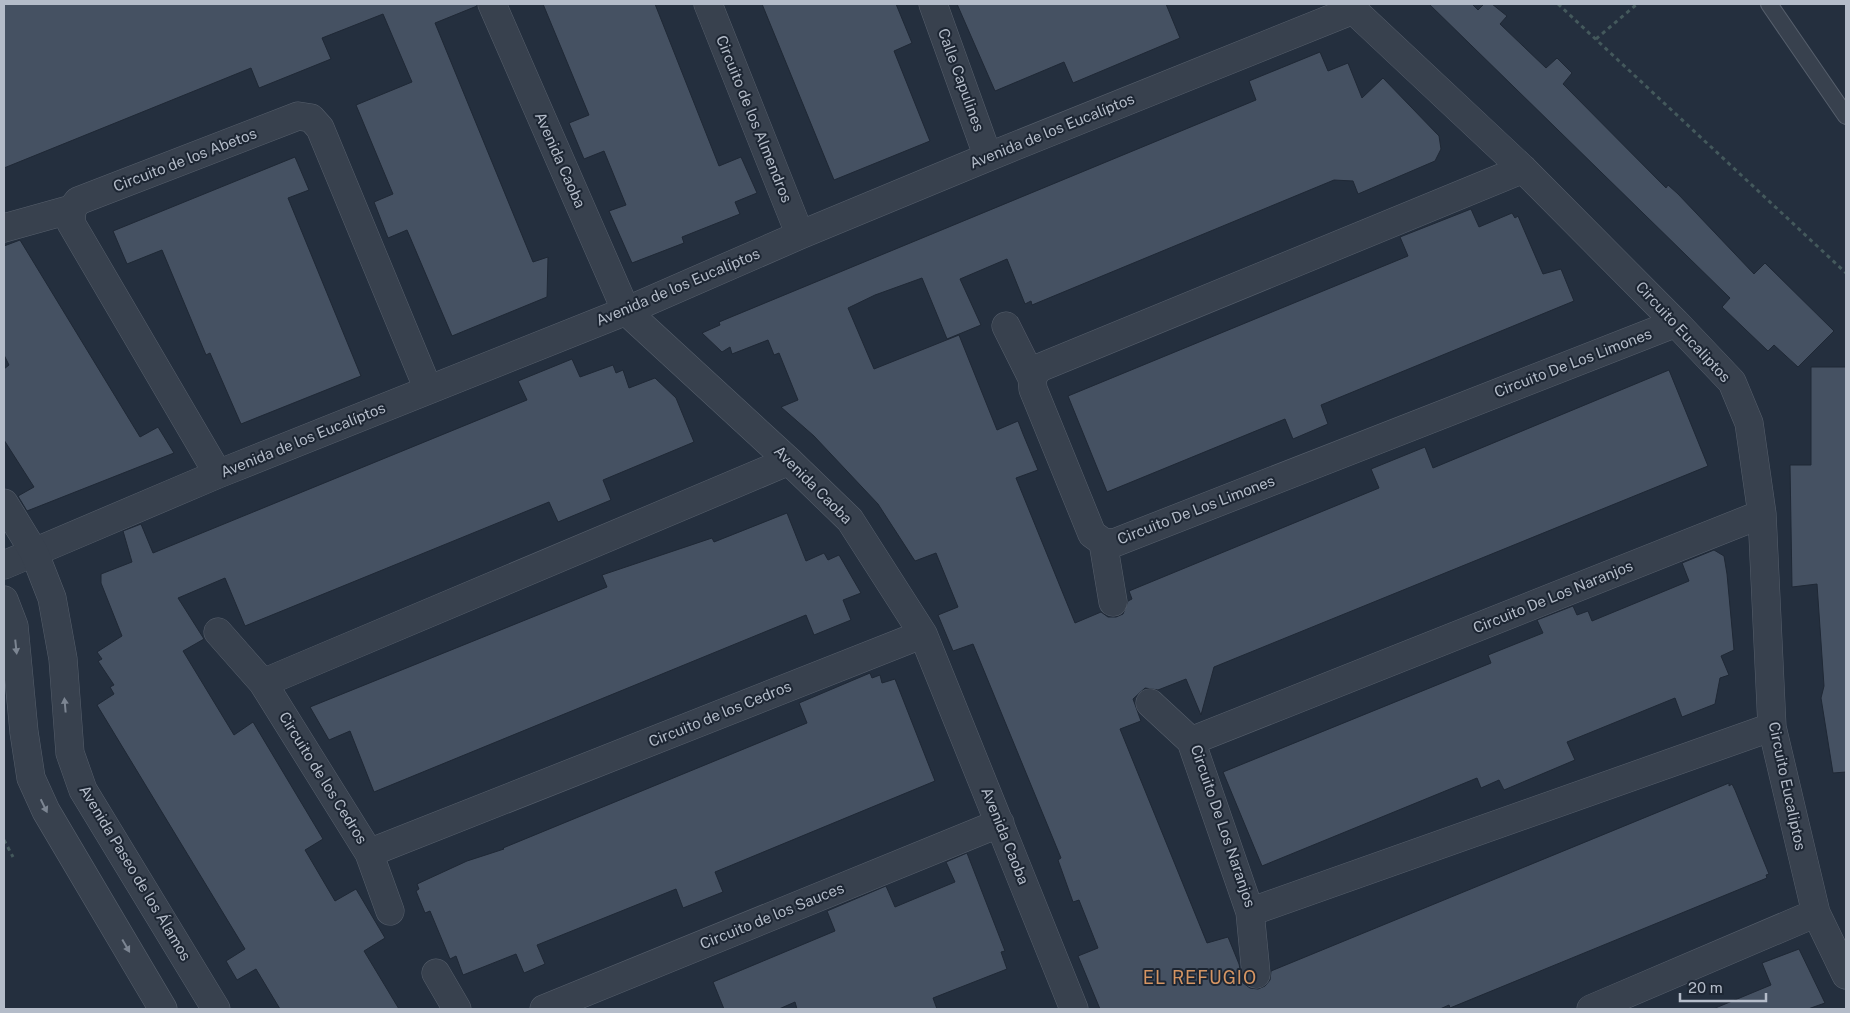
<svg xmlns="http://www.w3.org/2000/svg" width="1850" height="1013" font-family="'Public Sans',sans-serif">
	<rect width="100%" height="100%" fill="#242f3e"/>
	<!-- building -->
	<path fill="#455162" stroke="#1f2835" d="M4,4H477V6L435,23L533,262L548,257L547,297L452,336L407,230L388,238L374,202L393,194L356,105L412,82L383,14L322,38L331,59L259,88L251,68L4,168Z
		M543,4H655L719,166L741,157L757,193L735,202L740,214L682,237L684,243L632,263L609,211L626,205L604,151L584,159L569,123L589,115Z
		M762,4H896L912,43L894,51L930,141L834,180Z
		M957,4H1166L1180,38L1073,83L1064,62L995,91Z
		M1429,4H1472L1478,10L1484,4H1492L1507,16L1500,24L1546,68L1557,58L1572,73L1563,84L1666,188L1668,185L1678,194L1754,274L1765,263L1834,331L1798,367L1774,345L1768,351L1722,307L1730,298Z
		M1320,52L1328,71L1348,63L1362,98L1383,78L1439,136L1441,149L1435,161L1358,194L1353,181L1334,180L1032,305L1031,301L1025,304L1007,259L960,279L981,325L947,339L922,278L875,295L848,308L874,369L959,335L997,430L1018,421L1023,434L1038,470L1016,478L1075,623L1101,612L1108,617H1116L1123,614L1128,601L1132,599L1129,591L1379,488L1371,469L1425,447L1433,468L1669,370L1708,466L1214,667L1201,715L1186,679L1158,690L1145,688L1133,699L1141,721L1120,729L1207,943L1228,937L1239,964L1243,983L1250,988L1258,989L1265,986L1270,980L1271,971L1729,783V786L1732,784L1735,790L1769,874L1766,875L1767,878L1450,1008L1449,1005L1440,1009H1100L1078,956L1098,948L1079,900L1073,902L1058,860L1061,858L973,644L953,651L938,615L958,607L936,553L915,561L878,504L814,436L781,407L798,400L779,353L774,355L768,340L732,354L730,347L722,352L702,333L720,325L719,322L1256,100L1249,81Z
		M295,157L309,190L288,198L361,376L241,424L210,353L206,355L162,250L127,264L113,231Z
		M1471,209L1479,227L1512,213L1515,218L1518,216L1543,274L1561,269L1574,301L1321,405L1328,424L1293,439L1285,419L1107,492L1068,396L1408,256L1400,237Z
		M20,240L140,437L158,427L174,453L27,511L18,496L34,487L4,440V369L9,365L4,355V246Z
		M572,359L580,377L613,365L616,373L623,370L629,388L655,378L676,398L694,442L603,480L611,500L558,522L549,502L245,626L225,578L178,598L204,639L183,651L234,735L253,722L323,839L305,850L335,901L356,889L385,938L364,951L399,1009H280L256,969L237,980L226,961L245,949L97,705L114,694L110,687L114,685L98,661L102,659L97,652L122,636L101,583V574L132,562L123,531L141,524L153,553L527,400L518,381Z
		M1811,367H1846V772L1833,773L1821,698L1824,686L1817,584L1792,587L1790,465H1811Z
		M787,513L806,561L824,553L828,560L839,555L861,593L843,600L851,620L814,635L806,615L374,792L350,731L329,740L310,707L607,587L602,575L712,538L714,542Z
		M1714,550L1724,556L1727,574L1734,650L1721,656L1729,675L1720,678L1715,704L1682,717L1675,698L1567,742L1575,760L1504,790L1499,780L1481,788L1477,778L1262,866L1223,772L1491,663L1488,655L1543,633L1537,620L1573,606L1577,615L1588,611L1592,621L1689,581L1682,563Z
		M870,673L872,678L880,675L882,683L895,679L935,781L715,872L723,892L683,908L676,889L537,945L545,964L524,973L516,954L463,975L456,956L450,959L430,911L425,913L416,891L419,889L417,884L467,861L504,849L503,848L807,723L799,703Z
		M967,853L1005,951L1001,952L1007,969L933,998L937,1009H797L795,1002L779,1009H724L713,982L835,931L827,911L886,886L895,907L955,882L946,862Z
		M1799,949L1825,1003L1808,1009H1713L1771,985L1762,963Z"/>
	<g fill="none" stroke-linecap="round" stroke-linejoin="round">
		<!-- service casing -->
		<g stroke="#565f6c" stroke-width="18">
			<path id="service" d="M1769,4L1846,116"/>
		</g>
		<!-- minor casing -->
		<g stroke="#565f6c" stroke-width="29">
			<path id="minor" d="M492,4L626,311L789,461L850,520L923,634L1074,1009
				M708,4L800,235
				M933,4L988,157
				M1347,4L1523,169L1676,323L1732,382L1749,423L1762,514L1772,727L1816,913L1846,975
				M1523,169L1039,368L1032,378L1033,389L1092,534L1103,542L1114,543L1676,323
				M4,228L72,209
				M1006,326L1032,378
				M218,474L71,223L72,209L78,201L298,116L311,118L320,128L428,389
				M1103,542L1113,602
				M4,565L218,474L626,311L800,235L988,157L1353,10
				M218,632L263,683L369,853L390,911
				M263,683L789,461
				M1150,703L1191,741L1250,912L1256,974
				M1191,741L1762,514
				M369,853L923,634
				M1250,912L1772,727
				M436,973L457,1009
				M544,1009L1000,823
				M1591,1009L1816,913"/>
		</g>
		<!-- tertiary casing -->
		<g stroke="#565f6c" stroke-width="29">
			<path id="tertiary" d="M4,503L34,552L52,598L63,659L70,753L83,790L216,1009
				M4,600L14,626L24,732L31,778L46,811L163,1009"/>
		</g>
		<!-- path -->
		<path stroke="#44595c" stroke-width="3" stroke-dasharray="4 4" stroke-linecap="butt" d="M1558,4L1846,273
			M1596,39L1637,4
			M4,840L13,857"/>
		<!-- service -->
		<use href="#service" stroke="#38414e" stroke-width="16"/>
		<!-- minor -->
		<use href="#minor" stroke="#38414e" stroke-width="28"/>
		<!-- tertiary -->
		<use href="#tertiary" stroke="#38414e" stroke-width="28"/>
	</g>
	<!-- one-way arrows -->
	<defs><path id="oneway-solid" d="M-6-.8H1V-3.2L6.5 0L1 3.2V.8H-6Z" transform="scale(1.25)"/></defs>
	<g fill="#7c8592">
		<use href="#oneway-solid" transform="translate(16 647) rotate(84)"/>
		<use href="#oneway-solid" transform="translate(65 705) rotate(-95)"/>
		<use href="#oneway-solid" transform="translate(44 806) rotate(64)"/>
		<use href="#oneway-solid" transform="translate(126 946) rotate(60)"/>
	</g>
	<g text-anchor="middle" stroke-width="4" stroke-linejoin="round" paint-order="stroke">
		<!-- street labels -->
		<g font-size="15" fill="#b4bcc9" stroke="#1d2633">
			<text transform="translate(961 80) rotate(70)" y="5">Calle Capulines</text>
			<text transform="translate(754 119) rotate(68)" y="5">Circuito de los Almendros</text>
			<text transform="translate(1052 131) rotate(-22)" y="5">Avenida de los Eucalíptos</text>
			<text transform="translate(185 160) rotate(-21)" y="5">Circuito de los Abetos</text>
			<text transform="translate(560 160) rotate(66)" y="5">Avenida Caoba</text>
			<text transform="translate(678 287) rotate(-23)" y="5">Avenida de los Eucalíptos</text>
			<text transform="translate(1683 332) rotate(47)" y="5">Circuito Eucaliptos</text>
			<text transform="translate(1573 363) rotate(-21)" y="5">Circuito De Los Limones</text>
			<text transform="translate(303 440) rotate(-22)" y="5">Avenida de los Eucalíptos</text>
			<text transform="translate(813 485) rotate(45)" y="5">Avenida Caoba</text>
			<text transform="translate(1196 510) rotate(-21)" y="5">Circuito De Los Limones</text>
			<text transform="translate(1553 597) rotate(-22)" y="5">Circuito De Los Naranjos</text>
			<text transform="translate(720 714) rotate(-22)" y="5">Circuito de los Cedros</text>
			<text transform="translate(323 778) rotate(58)" y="5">Circuito de los Cedros</text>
			<text transform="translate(1787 786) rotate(78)" y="5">Circuito Eucaliptos</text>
			<text transform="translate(1223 826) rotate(71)" y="5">Circuito De Los Naranjos</text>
			<text transform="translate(1005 836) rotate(68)" y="5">Avenida Caoba</text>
			<text transform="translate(135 873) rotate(59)" y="5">Avenida Paseo de los Álamos</text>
			<text transform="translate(772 916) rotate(-22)" y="5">Circuito de los Sauces</text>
		</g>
		<!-- quarter labels -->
		<g font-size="18" letter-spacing="1" fill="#d59563" stroke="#1d2633">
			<text x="1200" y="984">EL REFUGIO</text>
		</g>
	</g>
	<!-- border -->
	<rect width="1850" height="1013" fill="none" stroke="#b4bcc9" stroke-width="10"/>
	<!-- scale -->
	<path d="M1680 993v8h86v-8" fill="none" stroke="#b4bcc9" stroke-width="2.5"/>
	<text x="1688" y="993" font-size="15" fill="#b4bcc9" stroke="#1d2633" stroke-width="4" paint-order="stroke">20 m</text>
</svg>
